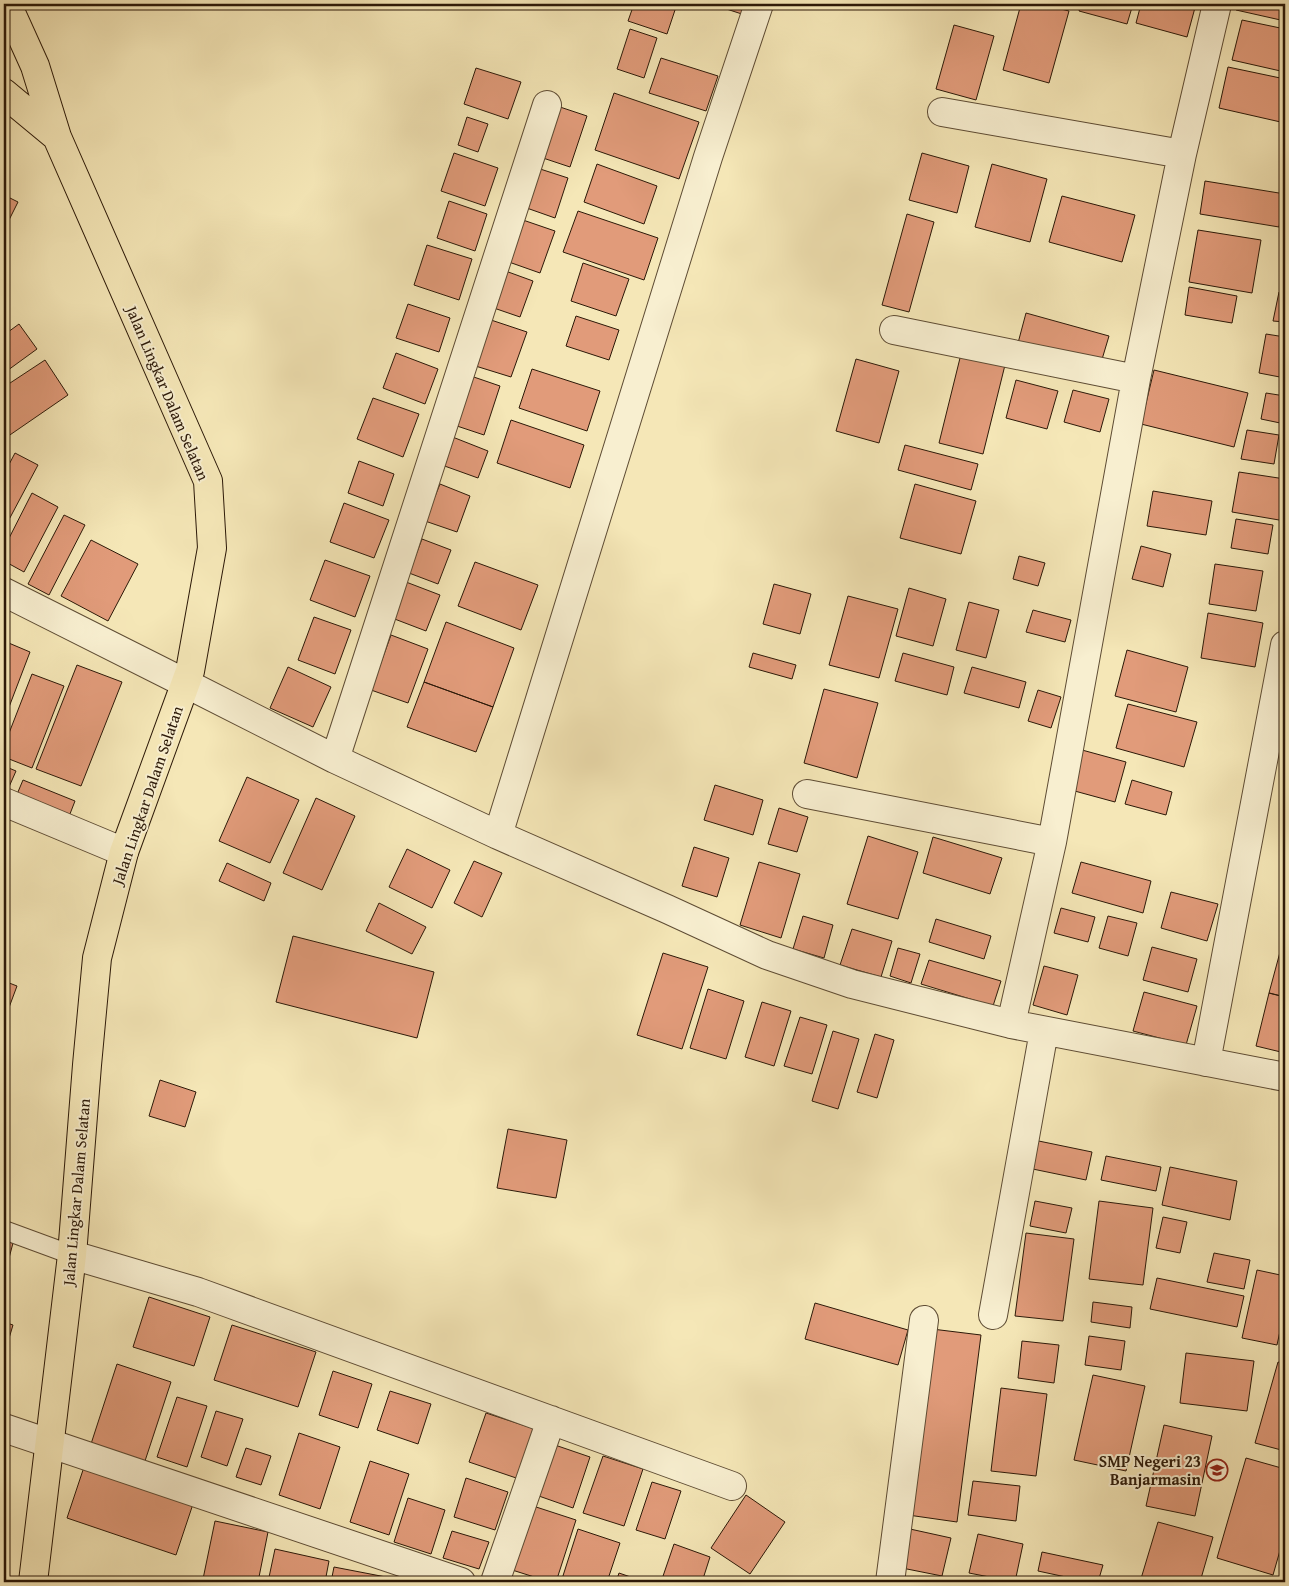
<svg xmlns="http://www.w3.org/2000/svg" width="1289" height="1586" font-family="'Gentium Book Plus',serif">
	<rect width="100%" height="100%" fill="#f5e7b7"/>
	<filter id="stains"><feTurbulence type="fractalNoise" baseFrequency=".004" numOctaves="4"/><feColorMatrix values="0 0 0 0 .2 0 0 0 0 .09 0 0 0 0 .02 0 0 0 .5 -.17"/></filter>
	<radialGradient id="worn" r=".72"><stop offset=".6" stop-color="#630" stop-opacity="0"/><stop offset="1" stop-color="#630" stop-opacity=".3"/></radialGradient>
	<!-- building -->
	<path fill="#e19b7a" stroke="#2c1908" d="M634,4H677L667,34L628,21Z
		M711,4H752L748,16Z
		M1021,4H1041L1069,11L1049,83L1003,70Z
		M1081,4H1133L1127,24L1079,11Z
		M1141,4H1196L1187,37L1136,23Z
		M1237,4H1285V21L1236,10Z
		M1242,20L1285,29V72L1232,60Z
		M954,25L994,36L976,100L936,89Z
		M630,29L657,38L644,78L617,69Z
		M661,58L718,76L706,111L649,93Z
		M1228,67L1285,79V123L1219,108Z
		M476,68L521,82L508,119L464,104Z
		M614,93L699,122L679,179L595,150Z
		M557,106L587,116L570,167L540,157Z
		M467,117L488,124L478,152L458,145Z
		M454,153L498,168L485,206L441,191Z
		M922,153L969,166L957,213L909,200Z
		M597,164L657,186L644,224L584,202Z
		M992,164L1047,179L1030,242L975,227Z
		M534,167L568,178L555,218L521,206Z
		M1205,181L1285,194L1279,227L1200,214Z
		M4,195L18,202L4,230Z
		M1062,196L1135,215L1122,262L1049,242Z
		M449,201L487,214L475,251L437,238Z
		M578,211L658,238L644,280L563,252Z
		M907,214L934,222L909,312L882,305Z
		M520,219L555,231L540,273L506,261Z
		M1198,230L1261,240L1252,293L1189,282Z
		M427,245L472,259L459,300L414,285Z
		M583,263L629,279L616,316L571,301Z
		M500,269L533,281L520,317L488,306Z
		M1189,287L1237,296L1232,323L1185,315Z
		M1279,292L1285,293V322L1273,321Z
		M408,304L450,318L439,352L396,338Z
		M1026,313L1109,336L1100,366L1018,343Z
		M576,316L619,330L609,360L566,346Z
		M485,318L527,332L511,377L469,364Z
		M19,324L37,349L4,373V335Z
		M1266,334L1285,337V378L1259,373Z
		M396,353L438,369L425,404L383,388Z
		M961,354L1005,365L983,454L939,443Z
		M856,359L899,371L879,443L836,431Z
		M45,360L68,395L4,439V387Z
		M532,369L600,391L587,431L519,408Z
		M1154,370L1248,393L1234,447L1141,424Z
		M465,374L500,386L484,435L448,423Z
		M1016,380L1058,391L1047,429L1006,418Z
		M1073,390L1109,399L1100,432L1064,422Z
		M1266,393L1285,396V424L1261,419Z
		M373,398L419,414L403,457L357,439Z
		M511,420L584,445L570,488L497,463Z
		M1247,430L1279,435L1274,464L1241,459Z
		M450,436L488,451L478,478L439,464Z
		M905,445L978,464L971,490L898,470Z
		M15,453L38,465L4,529V474Z
		M359,461L394,474L383,506L348,493Z
		M1239,472L1285,479V521L1232,512Z
		M440,484L470,496L457,532L425,521Z
		M915,484L976,501L961,554L900,538Z
		M1153,491L1212,501L1206,535L1147,526Z
		M32,493L58,507L24,572L4,561V548Z
		M344,503L389,520L374,558L330,542Z
		M64,515L85,525L49,595L28,584Z
		M1236,519L1273,525L1268,554L1231,548Z
		M422,539L451,550L438,584L409,573Z
		M91,540L138,564L108,621L61,596Z
		M1141,546L1171,554L1163,587L1132,579Z
		M1019,556L1045,563L1038,586L1013,579Z
		M325,560L370,576L355,617L310,600Z
		M475,562L538,585L521,630L458,606Z
		M1215,564L1263,571L1256,611L1209,604Z
		M406,582L440,595L426,631L392,618Z
		M774,584L811,594L800,634L763,624Z
		M909,588L946,599L933,646L896,636Z
		M848,596L898,609L879,678L829,665Z
		M969,602L999,610L986,658L956,650Z
		M1033,610L1071,620L1065,642L1026,632Z
		M1208,613L1263,623L1255,667L1201,658Z
		M314,617L351,630L335,674L298,660Z
		M446,622L514,648L493,707L424,682Z
		M391,635L428,649L408,703L371,690Z
		M4,641L30,652L6,715L4,713Z
		M1127,650L1188,667L1176,712L1115,696Z
		M753,653L796,665L792,679L749,667Z
		M903,653L954,667L947,695L895,681Z
		M77,665L122,682L81,786L36,769Z
		M288,667L331,687L313,727L270,708Z
		M972,667L1026,682L1019,708L964,693Z
		M32,674L64,686L32,768L4,757V746Z
		M424,682L493,707L476,752L407,727Z
		M824,689L878,703L857,778L804,763Z
		M1038,690L1061,697L1051,728L1028,721Z
		M1128,704L1197,722L1184,767L1116,748Z
		M1082,750L1126,762L1115,802L1071,790Z
		M4,766L16,771L5,796L4,795Z
		M247,777L299,800L270,863L219,841Z
		M23,780L75,801L68,819L15,799Z
		M1132,780L1172,792L1166,815L1125,804Z
		M715,785L763,800L753,835L704,820Z
		M316,798L355,816L322,890L283,873Z
		M779,808L808,817L797,852L768,844Z
		M868,836L918,852L898,919L847,904Z
		M933,837L1002,858L990,894L923,873Z
		M694,847L729,858L717,897L682,886Z
		M407,849L450,870L432,908L389,887Z
		M474,861L502,873L482,917L454,903Z
		M759,862L800,874L781,938L740,925Z
		M1081,862L1151,881L1143,913L1072,893Z
		M227,863L271,883L264,901L219,881Z
		M1171,892L1218,904L1207,941L1161,928Z
		M379,903L426,927L412,954L366,931Z
		M1061,908L1095,917L1088,942L1054,933Z
		M803,916L833,925L824,958L793,949Z
		M1108,916L1137,923L1128,956L1099,948Z
		M936,919L991,936L984,959L929,942Z
		M852,929L892,941L881,977L840,965Z
		M293,936L434,972L417,1038L276,1002Z
		M1283,941L1285,942V997L1269,993Z
		M1152,947L1197,959L1188,992L1143,980Z
		M898,948L920,954L911,983L890,976Z
		M663,953L708,967L682,1049L637,1035Z
		M929,960L1001,981L993,1006L921,984Z
		M1044,966L1078,975L1067,1015L1033,1005Z
		M4,981L17,986L4,1021Z
		M708,989L744,1001L726,1059L690,1048Z
		M1144,992L1197,1006L1186,1045L1133,1031Z
		M1269,993L1285,997V1053L1256,1046Z
		M762,1002L791,1011L774,1066L745,1057Z
		M800,1017L827,1025L812,1074L784,1066Z
		M833,1031L859,1039L838,1109L812,1101Z
		M875,1034L894,1040L877,1098L857,1092Z
		M160,1080L196,1092L185,1127L149,1116Z
		M508,1129L567,1140L556,1198L497,1188Z
		M1029,1139L1092,1152L1086,1180L1023,1167Z
		M1106,1156L1161,1167L1156,1191L1101,1180Z
		M1170,1167L1237,1181L1230,1220L1162,1205Z
		M1035,1201L1072,1208L1066,1233L1030,1226Z
		M1099,1201L1153,1208L1143,1285L1089,1279Z
		M1163,1217L1187,1222L1180,1253L1156,1248Z
		M1026,1233L1074,1239L1063,1321L1015,1316Z
		M4,1241L13,1243L4,1277Z
		M1214,1253L1250,1260L1244,1289L1207,1282Z
		M1257,1270L1285,1276V1308L1277,1345L1242,1338Z
		M1157,1278L1244,1296L1237,1327L1150,1309Z
		M149,1297L210,1317L194,1366L133,1347Z
		M1093,1302L1132,1307L1130,1328L1091,1322Z
		M815,1303L908,1330L898,1365L805,1339Z
		M4,1322L13,1325L4,1355Z
		M232,1325L316,1352L298,1407L214,1380Z
		M932,1329L981,1335L957,1522L908,1515Z
		M1089,1336L1125,1341L1121,1370L1085,1365Z
		M1022,1341L1059,1345L1054,1383L1018,1378Z
		M1186,1353L1254,1361L1247,1411L1180,1403Z
		M1278,1362L1285,1364V1451L1255,1443Z
		M117,1364L171,1382L144,1464L90,1447Z
		M333,1371L372,1384L358,1428L319,1415Z
		M1093,1375L1145,1386L1126,1471L1074,1460Z
		M1001,1388L1047,1394L1036,1476L991,1471Z
		M390,1391L431,1404L418,1444L377,1430Z
		M177,1397L207,1406L187,1467L157,1457Z
		M216,1411L243,1419L227,1466L201,1457Z
		M486,1413L544,1432L528,1482L469,1462Z
		M1164,1425L1212,1436L1195,1516L1146,1506Z
		M299,1433L340,1447L320,1509L279,1495Z
		M552,1444L590,1457L573,1508L536,1495Z
		M246,1448L271,1456L261,1485L236,1477Z
		M603,1456L643,1469L624,1526L583,1513Z
		M1246,1458L1285,1469V1533L1273,1575L1217,1558Z
		M370,1461L409,1474L389,1535L350,1522Z
		M84,1467L193,1504L176,1555L67,1518Z
		M466,1478L508,1492L495,1530L454,1517Z
		M973,1481L1020,1486L1016,1521L968,1515Z
		M652,1482L681,1491L665,1539L636,1530Z
		M746,1495L785,1522L750,1574L711,1548Z
		M408,1498L445,1510L431,1554L394,1542Z
		M530,1505L576,1520L556,1582H550L509,1569Z
		M215,1521L268,1532L258,1582H219L203,1579Z
		M1158,1522L1213,1537L1200,1582H1140Z
		M578,1529L620,1543L607,1582H561Z
		M910,1529L951,1538L942,1576L902,1568Z
		M452,1531L489,1542L479,1569L443,1558Z
		M978,1534L1023,1544L1015,1582L969,1573Z
		M674,1544L710,1557L702,1582H661Z
		M275,1549L329,1561L325,1582H268Z
		M1042,1552L1103,1565L1098,1582H1089L1038,1571Z
		M334,1567L391,1578L390,1582H331Z
		M619,1573L645,1582H616Z"/>
	<g fill="none" stroke-linecap="round" stroke-linejoin="round">
		<!-- service casing -->
		<g stroke="#5e4c34" stroke-width="20">
			<path id="service" d="M4,1230L72,1255"/>
		</g>
		<!-- minor casing -->
		<g stroke="#5e4c34" stroke-width="30">
			<path id="minor" d="M942,112L1182,154
				M894,330L1136,379
				M185,683L335,759L498,835L667,909L767,955L852,984L1011,1024L1285,1077
				M335,759L547,105
				M807,794L1052,842
				M4,802L124,852
				M498,835L708,157L759,4
				M1011,1024L1052,842L1136,379L1182,154L1217,4
				M1206,1062L1285,645
				M72,1255L198,1292L732,1486
				M993,1315L1044,1031
				M4,1428L461,1582
				M495,1582L551,1420
				M890,1582L924,1320"/>
		</g>
		<!-- tertiary casing -->
		<g stroke="#5e4c34" stroke-width="30">
			<path id="tertiary" d="M4,592L185,683"/>
		</g>
		<!-- primary casing -->
		<g stroke="#2c1908" stroke-width="30">
			<path id="primary" d="M7,4L35,66L57,137
				M4,93L57,137L208,481L212,548L190,671L124,852L97,958L87,1065L72,1255L33,1582"/>
		</g>
		<!-- service -->
		<use href="#service" stroke="#f8efd0" stroke-width="18"/>
		<!-- minor -->
		<use href="#minor" stroke="#f8efd0" stroke-width="28"/>
		<!-- tertiary -->
		<use href="#tertiary" stroke="#f8efd0" stroke-width="28"/>
		<!-- primary -->
		<use href="#primary" stroke="#f5e7b7" stroke-width="28"/>
	</g>
	<!-- icons -->
	<defs>
		<g id="school-ring" transform="scale(1.125)"><circle r="9.5" fill="#f8efd0" stroke="#8f2418" stroke-width="1.5"/><path d="M0-5L7-2L0 1L-7-2ZM-4 1L0 2.5L4 1V4Q0 6-4 4Z" fill="#8f2418"/></g>
	</defs>
	<g fill-rule="evenodd">
		<use href="#school-ring" x="1217" y="1470"/>
	</g>
	<g text-anchor="middle" stroke-width="4" stroke-linejoin="round" paint-order="stroke">
		<!-- street labels -->
		<g font-size="16" fill="#2c1908" stroke="#f8efd0">
			<text transform="translate(168 393) rotate(67)" y="6">Jalan Lingkar Dalam Selatan</text>
			<text transform="translate(147 795) rotate(-71)" y="6">Jalan Lingkar Dalam Selatan</text>
			<text transform="translate(76 1192) rotate(-85)" y="6">Jalan Lingkar Dalam Selatan</text>
		</g>
		<!-- poi labels -->
		<g font-size="16" font-weight="bold" fill="#2c1908" stroke="#f8efd0" text-anchor="end">
			<text x="1201" y="1467">SMP Negeri 23<tspan x="1201" dy="18">Banjarmasin</tspan></text>
		</g>
	</g>
	<!-- margin -->
	<rect width="1289" height="1586" fill="none" stroke="#f5e7b7" stroke-width="20"/>
	<rect x="5" y="5" width="1279" height="1576" fill="none" stroke="#2c1908" stroke-width="2.5"/>
	<rect x="10" y="10" width="1269" height="1566" fill="none" stroke="#2c1908"/>
	<rect width="100%" height="100%" filter="url(#stains)"/>
	<rect width="100%" height="100%" fill="url(#worn)"/>
</svg>
